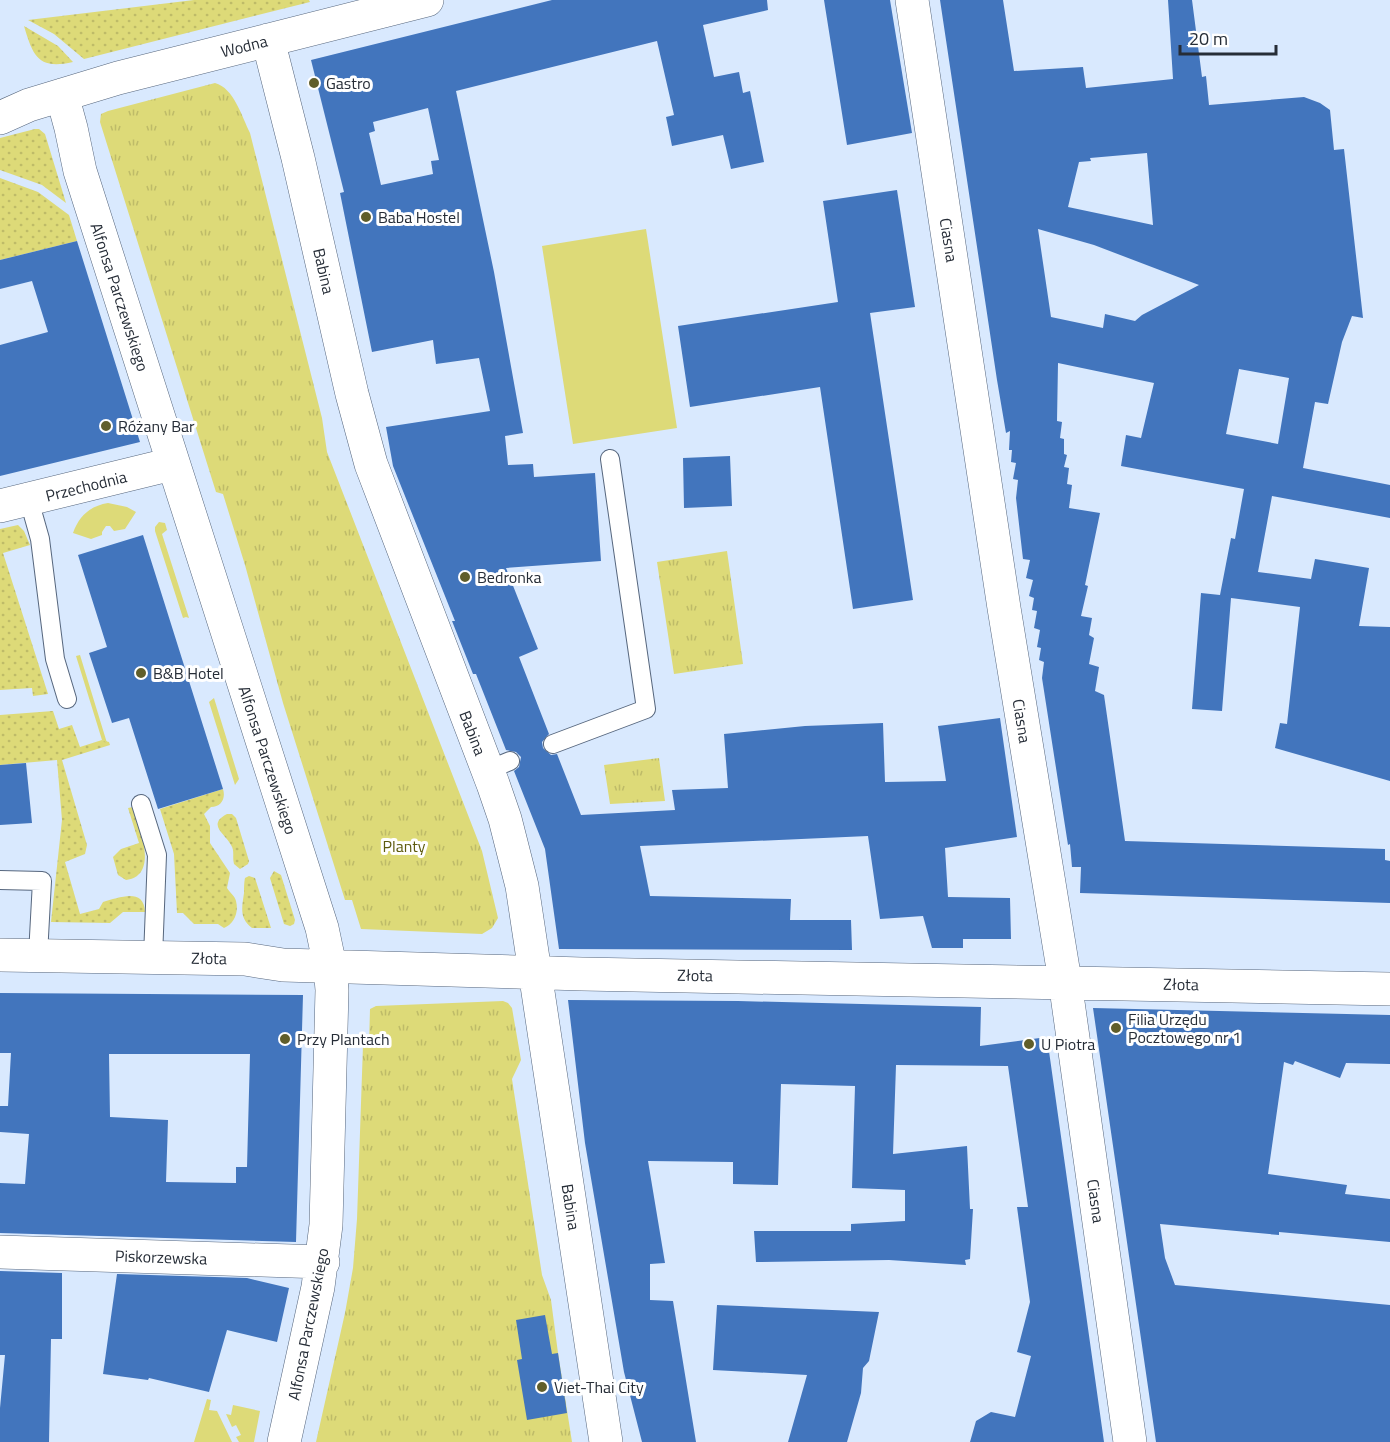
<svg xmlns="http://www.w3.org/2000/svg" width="1390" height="1442" font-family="'Titillium Web',sans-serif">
	<defs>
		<pattern id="grass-dots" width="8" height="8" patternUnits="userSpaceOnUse" patternTransform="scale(1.5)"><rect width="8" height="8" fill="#ddda78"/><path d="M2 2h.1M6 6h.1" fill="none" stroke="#bebb68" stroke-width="1.8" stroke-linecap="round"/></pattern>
		<pattern id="park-tufts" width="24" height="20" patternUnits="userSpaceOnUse" patternTransform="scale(1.5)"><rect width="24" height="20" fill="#ddda78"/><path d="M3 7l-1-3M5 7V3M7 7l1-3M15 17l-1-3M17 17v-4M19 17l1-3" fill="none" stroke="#bebb68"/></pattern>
	</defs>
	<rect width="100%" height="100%" fill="#d9e9fe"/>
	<!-- grass -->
	<path fill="url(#grass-dots)" d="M194,0H309L310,2L84,59L54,34L28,20Z
		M24,26L58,46L73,62C38,70 33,56 24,26Z
		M35,129H39L45,134L66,203L42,185L0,170V138Z
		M0,178L38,192L69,215L77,241L0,260Z
		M18,525L24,531L30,545L3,553L48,694L33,696L32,688L0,690V529Z
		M53,711L59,729L72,725L80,747L102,740L109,742L110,745L62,760L87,845L85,854L65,862L80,914L99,909L103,902C119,898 144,887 145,912H123L110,923L51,922L62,820L57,760L0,765V715Z
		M223,789C226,799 221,807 211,807L204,814L210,826V843L230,873L227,888C230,893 235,896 236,901C239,913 234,924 224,928L218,924H194L183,913H177L174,854L160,809Z
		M133,807C139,825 160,876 126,880L118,875L113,857L121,849L139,843L128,808Z
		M227,814H232L236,818L249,861L248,864L240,869L234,864C232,857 235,851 231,845C226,834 206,825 227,814Z
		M274,871L281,875L295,920L294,924L290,926L284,924L270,878Z
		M249,876L255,878L271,928H252C239,918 242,907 244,893C244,887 244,883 245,878Z"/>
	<!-- park -->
	<path fill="url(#park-tufts)" d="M215,83C234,88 242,117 250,133L322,418L327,452L482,851L498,918L492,928L482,934L361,929L352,900H345L283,703L245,565L223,494L216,492L100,122L101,114L108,111Z
		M727,551L743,664L674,674L657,562Z
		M659,758L665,801L610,804L604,765Z
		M503,1001L508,1003L512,1008L521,1060L512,1079L542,1275L551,1300L558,1353L572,1442H316L345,1313L353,1268L357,1219L363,1045H369L370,1009L376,1006Z"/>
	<!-- garden -->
	<path fill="#ddda78" d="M646,229L677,428L573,444L542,246Z
		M108,503L127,507L136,512L125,529L114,531L110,526H106L102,532V535L91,539L73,533C79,516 90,506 108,503Z
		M159,522L165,523L167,530L162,534L189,618L186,617L183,618L155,531V527Z
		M80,655L107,743L102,740L76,656Z
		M214,698L239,779L235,785L209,702Z
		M207,1399L211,1400L209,1410L217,1411L232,1442H194Z
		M233,1405L260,1411L254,1442H239L236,1437L241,1435L236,1425L232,1427L226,1414L231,1415Z"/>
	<!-- building -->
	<path fill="#4275bd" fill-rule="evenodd" d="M552,0H767L768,10L703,25L714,77L739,72L743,93L750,91L764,162L731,169L723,135L672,146L666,117L674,115L657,41L456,91L494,272L523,433L505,436L508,465L533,464L534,477L595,473L601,561L506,568L538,649L519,657L549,734L542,742L543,748L551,755L557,754L581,815L675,810L672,790L728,788L724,734L805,726L883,723L885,782L946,781L938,726L1000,718L1017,837L945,848L948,897L1010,898L1011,939H963V948H932L923,916L880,919L868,836L640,846L650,896L791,899L790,920H851L852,950L559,949L545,849L514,771L519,767L521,757L516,752L506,750L476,674H473L452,621H455L393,466L386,427L490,411L479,358L436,364L433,340L372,352L340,193L344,192L311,60ZM428,108L439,160L431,161L433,174L381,185L369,133L375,131L373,122Z
		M824,0H890L912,133L847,145Z
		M940,0H1003L1014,71L1083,67L1086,88L1173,79L1168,0H1192L1202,77L1206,76L1209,105L1304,97L1320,103L1330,110L1334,150L1344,149L1363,318L1352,316L1342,342L1328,404L1315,402L1303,468L1390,485V518L1272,496L1258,572L1311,579L1315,559L1369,568L1359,626L1390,627V781L1275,748L1280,723L1287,724L1300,607L1231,598L1222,711L1192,709L1201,593L1220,595L1231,538L1235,539L1244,489L1121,466L1126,435L1141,438L1154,383L1058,363L1057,421L1062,422L1060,438L1064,439V454L1067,455L1064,467L1069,468L1067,484L1072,485L1069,508L1100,513L1085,585L1088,586L1081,616L1092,618L1089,635L1094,638L1089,664L1099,667L1095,691L1104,695L1125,841L1385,849V860L1390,861V903L1080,893L1081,867H1072L1070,844L1068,845L1042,678L1044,662L1039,660L1041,648L1037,647L1040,630L1034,628L1037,611L1032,610L1034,598L1029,596L1033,580L1026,578L1030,560L1023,559L1016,498L1018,480L1013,479L1016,463L1011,462L1012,450H1009L1010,431L1006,433L997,380ZM1147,153L1153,225L1068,207L1079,162L1091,161L1090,158ZM1038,229L1094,245L1199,285L1142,315L1135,321L1105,314L1103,328L1051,317ZM1239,369L1289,378L1278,444L1226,434Z
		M897,190L915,307L870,313L913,600L853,609L820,387L690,407L678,326L838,302L823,201Z
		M77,241L140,442L0,476V345L48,332L32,281L0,289V260Z
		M730,456L732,506L684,508L683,458Z
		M143,535L223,789L158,809L129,718L112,723L89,653L107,647L78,555Z
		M26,763L32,823L0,825V765Z
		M0,993L303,995L296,1242L0,1233V1183L25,1184L29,1134L0,1132V1106H8L11,1053H0ZM109,1054H250L247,1167H236V1183L166,1182L168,1120L110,1117Z
		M568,1000L738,1001L981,1007L980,1046L1047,1037L1104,1442H970L976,1421L991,1412L1015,1417L1031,1356L1017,1352L1030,1302L1017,1207H1028L1008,1066L896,1065L893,1154L967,1146L970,1209H973L970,1259L965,1260L966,1265L889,1260L756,1262L754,1231H851V1224L905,1221V1190L852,1188L855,1086L781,1084L778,1185L733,1184V1162L648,1161L665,1263L650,1264V1300L673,1301L696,1442H642L624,1372L585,1143Z
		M1093,1008L1390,1015V1064L1346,1063L1340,1078L1295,1061L1293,1065L1284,1062L1268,1174L1347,1185L1345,1194L1390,1199V1242L1279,1232V1235L1160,1224L1165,1258L1175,1285L1390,1305V1442H1156Z
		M0,1271L62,1273V1339H51L49,1442H0V1408L5,1355H0Z
		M117,1274L247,1278L289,1288L277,1342L227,1330L209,1392L149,1378L148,1380L103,1374Z
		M717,1305L879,1312L869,1361L863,1368L861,1393L847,1442H788L807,1375L713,1370Z
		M545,1315L552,1354L558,1353L567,1413L527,1420L517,1360L522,1359L516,1320Z"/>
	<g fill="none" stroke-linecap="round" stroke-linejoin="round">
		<!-- service casing -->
		<g stroke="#57677e" stroke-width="20">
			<path id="service" d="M29,500L40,539L55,659L67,699
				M553,744L646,709L610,459
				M488,770L510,761
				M141,804L157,855L153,957
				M0,880L42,881L38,955"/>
		</g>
		<!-- minor casing -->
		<g stroke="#57677e" stroke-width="34">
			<path id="minor" d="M912,0L1004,608L1065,981L1130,1442
				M268,40L298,158L352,394L371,464L493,784L505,819L522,886L606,1442
				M62,95L71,128L80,171L322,928L330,966L332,990L326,1225L318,1287L284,1442
				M0,118L29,105L118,78L427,0
				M0,506L172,464
				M0,955L245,959L283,965L582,974L1390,989
				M0,1252L323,1262"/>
		</g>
		<!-- service -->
		<use href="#service" stroke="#fff" stroke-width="18"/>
		<!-- minor -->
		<use href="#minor" stroke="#fff" stroke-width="33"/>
	</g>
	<!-- markers -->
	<g fill="#605e2b" stroke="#fff" stroke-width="2">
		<circle cx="314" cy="83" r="6"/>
		<circle cx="366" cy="217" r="6"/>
		<circle cx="106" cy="426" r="6"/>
		<circle cx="465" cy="577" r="6"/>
		<circle cx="141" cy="673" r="6"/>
		<circle cx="1116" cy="1028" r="6"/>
		<circle cx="285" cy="1039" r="6"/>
		<circle cx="1029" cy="1044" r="6"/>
		<circle cx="542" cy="1387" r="6"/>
	</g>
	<g text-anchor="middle" stroke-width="6" stroke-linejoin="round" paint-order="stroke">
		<!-- street labels -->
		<g font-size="16" fill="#262d37" stroke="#fff">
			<text transform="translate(244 46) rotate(-14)" y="6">Wodna</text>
			<text transform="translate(949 240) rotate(81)" y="6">Ciasna</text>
			<text transform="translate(324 271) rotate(77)" y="6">Babina</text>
			<text transform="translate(120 297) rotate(72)" y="6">Alfonsa Parczewskiego</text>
			<text transform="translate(86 486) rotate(-14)" y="6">Przechodnia</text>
			<text transform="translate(1022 721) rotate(81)" y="6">Ciasna</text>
			<text transform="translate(473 733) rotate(69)" y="6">Babina</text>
			<text transform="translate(268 760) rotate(72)" y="6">Alfonsa Parczewskiego</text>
			<text transform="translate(209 958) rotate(1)" y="6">Złota</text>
			<text transform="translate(695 975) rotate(1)" y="6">Złota</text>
			<text transform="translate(1181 984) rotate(1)" y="6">Złota</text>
			<text transform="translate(1096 1201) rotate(82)" y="6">Ciasna</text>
			<text transform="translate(571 1207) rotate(81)" y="6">Babina</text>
			<text transform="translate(161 1257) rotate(2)" y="6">Piskorzewska</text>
			<text transform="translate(308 1324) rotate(-79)" y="6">Alfonsa Parczewskiego</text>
		</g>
		<!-- poi labels -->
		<g font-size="16" fill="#262d37" stroke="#fff" text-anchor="start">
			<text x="326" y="89">Gastro</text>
			<text x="378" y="223">Baba Hostel</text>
			<text x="118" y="432">Różany Bar</text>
			<text x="477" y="583">Bedronka</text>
			<text x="153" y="679">B&amp;B Hotel</text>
			<text x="1128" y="1025">Filia Urzędu<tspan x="1128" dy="18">Pocztowego nr 1</tspan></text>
			<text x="297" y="1045">Przy Plantach</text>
			<text x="1041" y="1050">U Piotra</text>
			<text x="554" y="1393">Viet-Thai City</text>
		</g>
		<!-- park labels -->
		<g font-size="16" fill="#5e5b0e" stroke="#fff">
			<text x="404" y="852">Planty</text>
		</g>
	</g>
	<!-- scale -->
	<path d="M1180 45v9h96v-9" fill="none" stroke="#262d37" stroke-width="3"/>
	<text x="1189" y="45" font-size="18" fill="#262d37" stroke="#ffffff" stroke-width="4.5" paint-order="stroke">20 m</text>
</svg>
